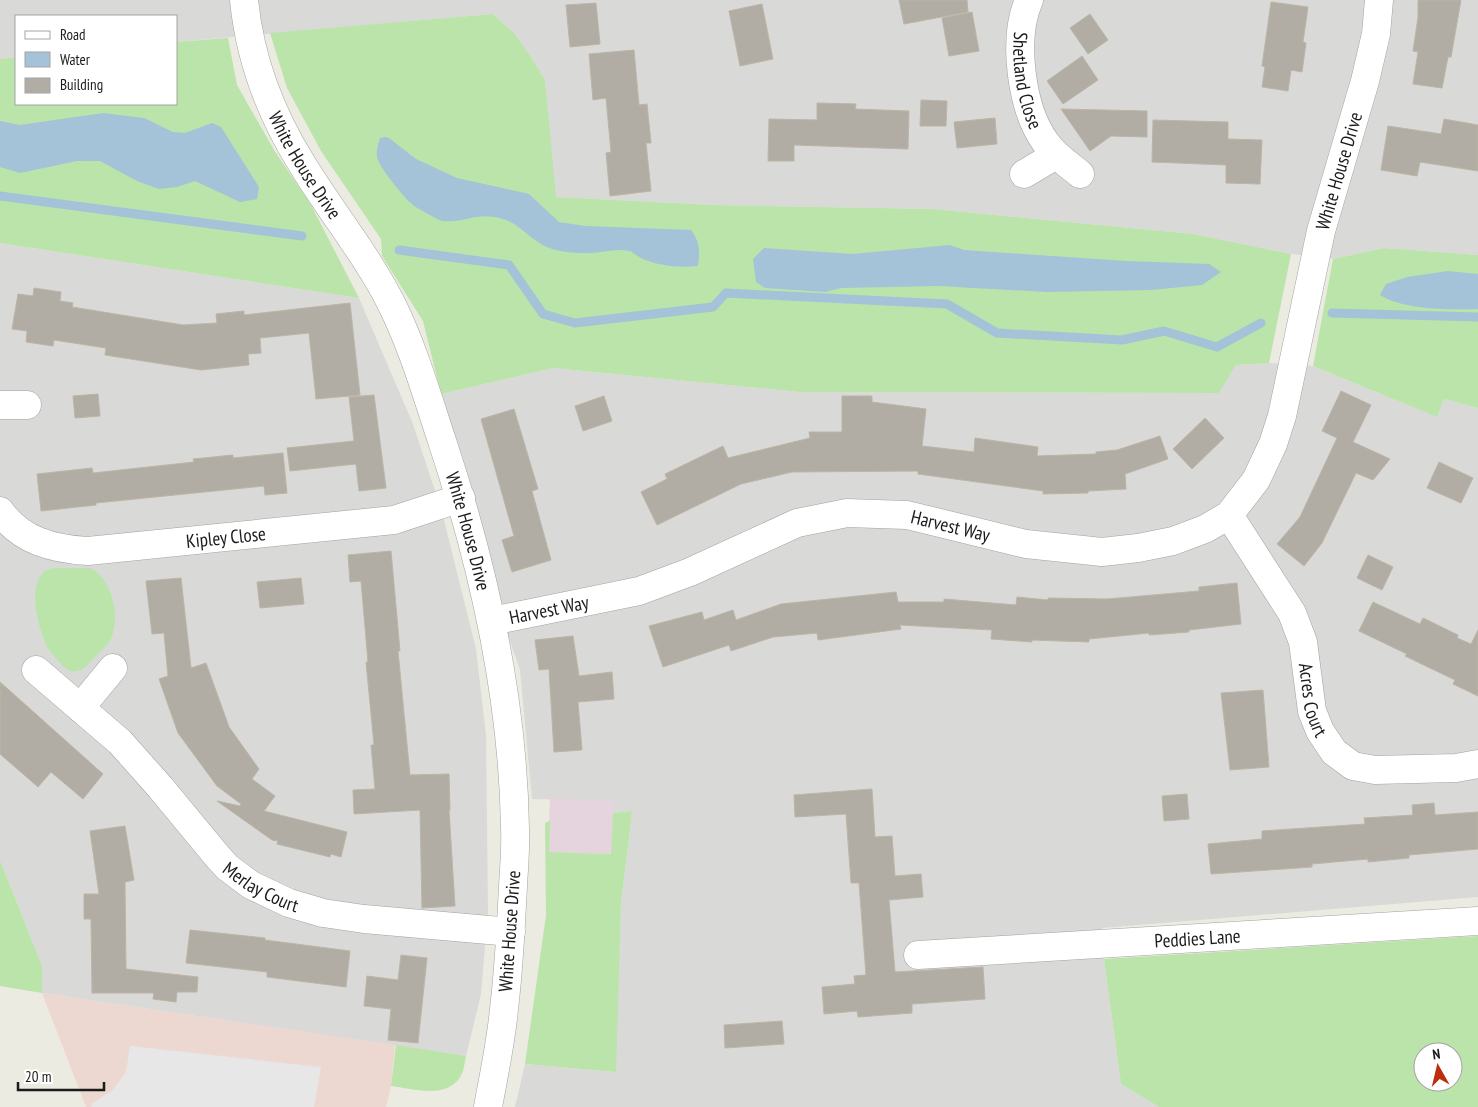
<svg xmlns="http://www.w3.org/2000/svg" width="1478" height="1107" font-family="'PT Sans Narrow',sans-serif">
	<rect width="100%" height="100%" fill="#ecebe1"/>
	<!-- residential -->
	<path fill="#d9d9d8" d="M0,0H1478V255L1384,248L1333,259L1291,254L1193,234L933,209L714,205L555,197L545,80L531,57L514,33L493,14L176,42V16H16V57L0,59Z
		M0,243L359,298L413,424L442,512L476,649L486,735L488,911L481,994L466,1056L42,993V966L0,860Z
		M1269,363L1313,366L1437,417L1444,399L1478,408V897L1102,928L1104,959L1121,1084L1159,1107H515L525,1064L615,1072L621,904L632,811L613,813V801L532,799L520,670L488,577L441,394L553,368L800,392L1219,393L1236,365Z"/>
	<!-- commercial -->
	<path fill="#edd8d1" d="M42,993L395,1045L391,1086L386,1107H86Z"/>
	<!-- industrial -->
	<path fill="#e5d4de" d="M550,798L614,801L612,854L548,852Z"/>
	<!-- grass -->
	<path fill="#bae4a9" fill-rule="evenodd" d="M493,14L514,33L531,57L545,80L556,197L714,205L933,209L1193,234L1291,254L1269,363L1236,365L1219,393L800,392L553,368L441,394L423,321L382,256L381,239L321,151L287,88L270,33Z
		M228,38L237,85L274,150L311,205L359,298L0,243V59L16,57V104H176V42Z
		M1384,248L1478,255V408L1444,399L1437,417L1313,366L1333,259Z
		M56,568H89C113,576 122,622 109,642C105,648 98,653 93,659C88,665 81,673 71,671C66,670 63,665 59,662C55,657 50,652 47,647C39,629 26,585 45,571C48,569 52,569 56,568Z
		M632,811L621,904L616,1072L525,1064L546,915L545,823L550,821L549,852L611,854L613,813Z
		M0,860L42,966V993L0,986Z
		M1478,936V1107H1159L1121,1084L1104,959ZM1423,1052H1453V1082H1423Z
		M396,1045L466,1056C465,1061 464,1067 463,1071C452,1101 414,1089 391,1086Z"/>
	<!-- parking -->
	<path fill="#e7e7e7" d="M130,1046L321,1067L314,1107H92L91,1104L112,1091L126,1072Z"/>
	<!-- water -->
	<path fill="#a4c2d8" d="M103,113L144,118L173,132L185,133L212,123L221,127L259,187L257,199L240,202L195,181L177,187L159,189L137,181L100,161H77L20,173L0,167V121L20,125Z
		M385,137L389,138L416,159L457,178L529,194L559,222L585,226L691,230C700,242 700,251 698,266C679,268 660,266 643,259C638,257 634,253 630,251C617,248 604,252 592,253C577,253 561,253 547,247C532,241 520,225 506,220C478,210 468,223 443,221C438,220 417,208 413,205C405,199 381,169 378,160C375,153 378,145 380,138Z
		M950,245L964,250L1126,261L1209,264L1221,272L1202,285L1151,290L1047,292L938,286L841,288L825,292L765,288L756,282L753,259L764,248L852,254Z
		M1448,271L1478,274V309C1450,310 1403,310 1380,295L1386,284L1407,277Z"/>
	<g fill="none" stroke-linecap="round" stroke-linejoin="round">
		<!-- stream -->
		<path stroke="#a4c2d8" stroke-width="9" d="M0,196L302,236
			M399,250L509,265L543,314L575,323L713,307L726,293L947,304L997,333L1122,340L1164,331L1217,347L1261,323
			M1332,313L1478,317"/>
	</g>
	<!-- building -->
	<path fill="#b1ada4" stroke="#bdb4a5" d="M899,0H967L968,12L904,24Z
		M1418,0H1461L1451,57H1448L1442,88L1413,84L1418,52L1413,51L1418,17Z
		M1271,2L1308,7L1303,42L1306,43L1302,72L1291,70L1288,91L1262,87L1265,67L1262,66Z
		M596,3L600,44L570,47L566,5Z
		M762,4L773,59L740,66L729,11Z
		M972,12L979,51L949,56L942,18Z
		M1090,14L1108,40L1088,54L1070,28Z
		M634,50L639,105L647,104L651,143H646L651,191L610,196L606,153L611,152L606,98L593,100L589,54Z
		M1082,56L1098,80L1063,104L1047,81Z
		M921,100L947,101L946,126H920Z
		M817,103L856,104L855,109L909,111L908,149L794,145V161H768L769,119L817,120Z
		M1061,109L1147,111V137L1111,136L1090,151Z
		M995,118L997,144L957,148L954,122Z
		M1444,119L1478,125V171L1420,162L1417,176L1381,170L1388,126L1441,134Z
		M1153,120L1228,122V139L1262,140L1260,184L1226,183V165L1152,162Z
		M34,288L61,292L60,301L73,303L72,307L183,325L217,323L216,314L244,311V315L350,303L360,395L316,399L309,333L260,338L261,353L248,354L249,365L201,370L105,355L106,348L54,340L53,346L26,342L27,331L12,329L18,294L33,296Z
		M1341,391L1371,405L1353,442L1390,459L1373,480L1356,473L1322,543L1304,566L1277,544L1300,517L1337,438L1322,431Z
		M98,394L100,416L75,418L73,396Z
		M374,395L386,488L359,491L356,464L290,471L287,448L354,441L349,397Z
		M604,396L612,421L583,431L575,406Z
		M842,396H872V402L926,409L922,446L974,452L975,438L1038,447L1037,456L1096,454V452L1117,450L1160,436L1168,459L1125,474L1126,489L1088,491V493L1043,494V491L918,474V471L792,472L741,484L657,525L641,492L667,479L665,474L723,446L728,458L810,438L809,432H842Z
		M514,409L538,489L532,491L551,560L512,572L502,540L514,536L481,419Z
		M1205,418L1224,438L1192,469L1173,449Z
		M283,453L287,493L265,495L264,486L96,503V505L41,511L37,474L92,468L93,473L194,462L193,459L233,455V458Z
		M1439,462L1473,478L1461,503L1427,488Z
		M391,551L400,651H398L410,775L449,774L450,810H449L455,906L422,908L420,810L354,814L353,790L375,789L371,745H374L366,662H368L361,581L350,582L348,555Z
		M1368,555L1393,567L1382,590L1357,578Z
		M181,578L191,668L206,663L229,727L259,769L252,779L275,796L264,811L347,832L341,857L331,854L330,857L277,844L278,841L272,840L217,801L240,806L241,804L217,786L178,733L159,679L168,676L164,633L152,634L146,581Z
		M301,578L304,604L260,608L257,582Z
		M1237,583L1241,624L1189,630V632L1149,635V633L1089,639V642L1032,640V642L991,639L992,630L900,625L901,629L818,640L817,633L773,637L731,651L729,645L663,667L649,626L702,612L704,620L733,610L736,620L781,604L896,592L898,602H944V599L1016,605L1017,597L1048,600V598L1107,599L1199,591V587Z
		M1373,602L1420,624L1423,618L1458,635L1457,638L1471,644L1478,630V696L1453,684L1455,680L1405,656L1407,654L1359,631Z
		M573,636L579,676L612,672L614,699L578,702L582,750L554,752L549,669L539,670L535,640Z
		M0,682L103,774L83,799L51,772L38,787L0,754Z
		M1263,690L1269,767L1230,770L1221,693Z
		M872,789L875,837L892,836L895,876L921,874L923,897L889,900L895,972L983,967L985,999L912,1004V1013L858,1017L857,1011L824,1014L822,987L855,984L854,976L866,975L859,883H851L846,814L795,817L794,795Z
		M1187,794L1189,819L1164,821L1162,796Z
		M1434,803L1435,815L1478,812V849L1409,855V858L1368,862V859L1312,864V867L1211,874L1208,844L1262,839V831L1365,824L1364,818L1413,815L1412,805Z
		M125,826L134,880L125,882L126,969L198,977L197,992H177L176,1002L153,999L154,993H92L91,919H84V894H99L90,831Z
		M190,930L265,938V940L350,951L346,987L267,977V972L186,963Z
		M401,955L427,958L418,1043L388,1040L391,1009L364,1006L367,976L398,980Z
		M782,1021L784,1044L725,1048L724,1025Z"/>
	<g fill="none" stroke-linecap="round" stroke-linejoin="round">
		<!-- minor casing -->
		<g stroke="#a2a2a2" stroke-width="29">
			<g id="minor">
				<path id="s1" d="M244,0C250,60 270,113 302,164C331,212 368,256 393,307C414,350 428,399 443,444C484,568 513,697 515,828C516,847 514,867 513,886C511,927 509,968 504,1009C501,1042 494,1074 488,1107"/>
				<path id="s2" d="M1029,0C1012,39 1021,109 1046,143C1055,156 1068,164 1080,174"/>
				<path d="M1024,174L1056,155"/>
				<path d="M0,405H27"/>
				<path id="s3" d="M0,511C21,541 53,549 88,551L394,520L461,498"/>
				<path id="s4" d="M1229,515L1292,613L1303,642L1312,711L1320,731L1334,752L1353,766L1375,770L1456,768L1478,764"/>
				<path id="s5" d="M492,621L639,591L690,572L797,523L847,513L907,515L1026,544L1102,552L1138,548L1173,541L1205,529L1229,515L1256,480L1273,444L1282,416L1321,231L1365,81L1376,34L1379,0"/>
				<path id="s6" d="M36,670L120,742L160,787L217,856L227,867L251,885L289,903L323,913L364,919L511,932"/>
				<path d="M80,708L113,668"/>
				<path id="s7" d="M918,955L1478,921"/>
			</g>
		</g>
		<!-- minor -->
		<use href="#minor" stroke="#fff" stroke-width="28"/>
	</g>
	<g text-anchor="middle" stroke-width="4.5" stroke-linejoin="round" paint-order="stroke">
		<!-- street labels -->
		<g font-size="19" fill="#1b1b1b" stroke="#fff">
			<text dy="7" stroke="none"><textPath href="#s2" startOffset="82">Shetland Close</textPath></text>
			<text dy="7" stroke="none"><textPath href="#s1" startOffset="178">White House Drive</textPath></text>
			<text dy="7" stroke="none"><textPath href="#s5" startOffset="1131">White House Drive</textPath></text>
			<text dy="7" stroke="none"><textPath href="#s5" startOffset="478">Harvest Way</textPath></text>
			<text dy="7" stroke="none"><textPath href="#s1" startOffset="582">White House Drive</textPath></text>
			<text dy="7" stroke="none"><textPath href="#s3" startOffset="239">Kipley Close</textPath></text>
			<text dy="7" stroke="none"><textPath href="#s5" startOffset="58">Harvest Way</textPath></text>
			<text dy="7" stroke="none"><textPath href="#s4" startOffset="206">Acres Court</textPath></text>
			<text dy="7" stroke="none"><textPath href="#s6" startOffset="315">Merlay Court</textPath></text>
			<text transform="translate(509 931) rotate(-86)" y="7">White House Drive</text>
			<text dy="7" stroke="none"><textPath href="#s7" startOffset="280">Peddies Lane</textPath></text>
		</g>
	</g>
	<!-- legend -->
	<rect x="15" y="15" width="162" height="90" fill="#ffffff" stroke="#a4a4a4"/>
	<rect x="25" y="31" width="25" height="8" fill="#ffffff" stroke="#a4a4a4"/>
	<text x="60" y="40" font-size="15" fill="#1b1b1b">Road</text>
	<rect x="25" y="52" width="25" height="15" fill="#a4c2d8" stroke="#a4a4a4"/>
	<text x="60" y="65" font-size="15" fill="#1b1b1b">Water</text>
	<rect x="25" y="78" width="25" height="15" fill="#b1ada4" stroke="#a4a4a4"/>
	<text x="60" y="90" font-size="15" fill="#1b1b1b">Building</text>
	<!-- north arrow -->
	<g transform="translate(1438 1067) rotate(352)"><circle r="24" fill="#ffffff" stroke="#a4a4a4"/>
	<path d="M0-4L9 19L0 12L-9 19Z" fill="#bb2f0c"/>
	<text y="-8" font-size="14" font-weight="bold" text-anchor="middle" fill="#1b1b1b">N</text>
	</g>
	<!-- scale -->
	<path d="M18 1082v8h86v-8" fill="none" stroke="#1b1b1b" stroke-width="2.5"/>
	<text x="25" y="1082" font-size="15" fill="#1b1b1b" stroke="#ffffff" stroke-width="4" paint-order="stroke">20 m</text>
</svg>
